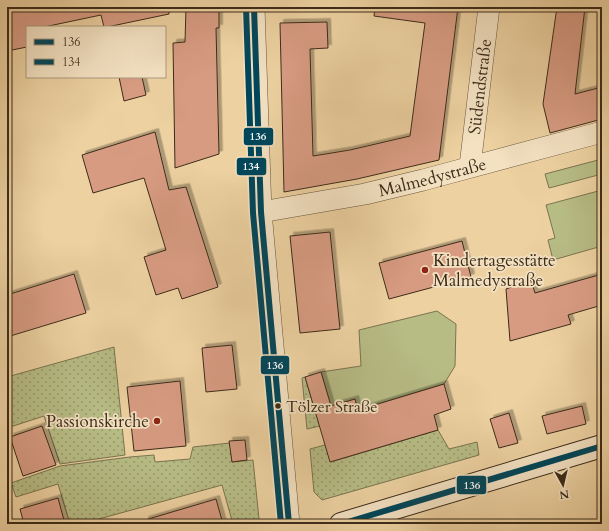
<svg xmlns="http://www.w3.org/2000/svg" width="609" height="531" font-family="Cardo,serif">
	<defs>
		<pattern id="grass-dots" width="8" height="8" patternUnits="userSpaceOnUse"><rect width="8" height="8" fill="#b7bc85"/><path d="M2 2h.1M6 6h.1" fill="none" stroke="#96996c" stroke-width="1.8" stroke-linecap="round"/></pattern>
		<filter id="shadow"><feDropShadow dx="3.5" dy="-3.5" stdDeviation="0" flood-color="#0004"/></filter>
	</defs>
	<rect width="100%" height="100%" fill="#edd1a1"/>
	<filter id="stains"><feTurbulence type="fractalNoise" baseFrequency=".005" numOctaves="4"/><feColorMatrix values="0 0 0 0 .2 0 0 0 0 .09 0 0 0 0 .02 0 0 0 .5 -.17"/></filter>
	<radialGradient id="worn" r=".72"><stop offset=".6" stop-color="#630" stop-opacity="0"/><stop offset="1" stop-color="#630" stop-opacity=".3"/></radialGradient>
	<!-- grass -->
	<path fill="url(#grass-dots)" stroke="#7a744f" d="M114,347L125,455L60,464L44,416L7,428V377Z
		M305,377L320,426L307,429L302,378Z
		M438,430L449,449L477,442L479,455L322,500L314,492L310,449L325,445L331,462Z
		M230,443L232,462L253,460L259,519L244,524H233L222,485L81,524H70L58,484L16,497L11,483L60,466L130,457L154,455L155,462L190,459L193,447Z"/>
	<!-- park -->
	<path fill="#b7bc85" stroke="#7a744f" d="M602,159V174L549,188L545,174Z
		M602,190V246L553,260L548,240L555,238L546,205Z
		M437,311L456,324L455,366L444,384L358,410L355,399L331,406L321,372L361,366L359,330Z"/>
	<!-- building -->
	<path fill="#d79b82" stroke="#3c2c19" filter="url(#shadow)" d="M7,7H169V14L107,27H104L101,15L44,27H27V47L7,51Z
		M186,7H219V28H216L219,154L175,168L173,43L185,42Z
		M375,7H458L439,160L357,179L284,192L280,23L327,22L328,48L310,49L313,156L350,150L410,136L425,23L374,16Z
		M557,7H585L575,94L602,87V119L550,133L543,104Z
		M119,77H142L146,95L124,101Z
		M155,132L169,190L186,187L218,287L182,299L178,288L156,295L144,257L166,250L144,178L93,193L82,155Z
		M330,232L340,329L300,333L290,236Z
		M462,241L471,277L389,299L379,263Z
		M74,274L86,313L7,337V295Z
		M602,274V305L568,315L571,324L510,341L506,289L531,280L535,293Z
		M232,345L237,389L206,392L202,348Z
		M321,372L331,406L355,399L358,410L444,384L451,409L434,415L438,430L330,462L305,377Z
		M180,381L186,446L134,451L127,387Z
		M582,406L586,424L547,434L542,416Z
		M509,413L518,443L499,448L490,419Z
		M42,426L56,465L23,476L10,437Z
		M245,440L247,460L232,462L229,441Z
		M58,498L65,524H24L20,509Z
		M216,499L223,524H146L145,520Z"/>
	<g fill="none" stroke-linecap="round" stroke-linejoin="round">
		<!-- street casing -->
		<g stroke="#68553b" stroke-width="22">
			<g id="street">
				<path d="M254,7L261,212L289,524"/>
				<path id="s1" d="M470,166L489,7"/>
				<path id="s2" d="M261,212L365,194L423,180L602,132"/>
			</g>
		</g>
		<!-- secondary casing -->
		<g stroke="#3c2c19" stroke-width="24">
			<path id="secondary" d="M341,524L602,446"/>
		</g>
		<!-- street -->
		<use href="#street" stroke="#f3e1c2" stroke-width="21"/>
		<!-- secondary -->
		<use href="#secondary" stroke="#f3e1c2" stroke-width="22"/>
		<!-- bus-1 casing -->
		<g stroke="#f3e1c2" stroke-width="9">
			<path id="bus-1" d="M254,7L261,212L289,524
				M341,524L602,446"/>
		</g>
		<!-- bus-2 casing -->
		<g stroke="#f3e1c2" stroke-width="9">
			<path id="bus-2" d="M246,7L253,213L281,524"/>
		</g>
		<!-- bus-1 -->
		<use href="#bus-1" stroke="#00465a" stroke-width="6"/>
		<!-- bus-2 -->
		<use href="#bus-2" stroke="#00465a" stroke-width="6"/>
	</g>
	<!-- markers -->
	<g fill="#8f2418" stroke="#f3e1c2" stroke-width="1.5">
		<circle cx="425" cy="270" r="4"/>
		<circle cx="157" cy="421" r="4"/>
	</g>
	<circle fill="#3c2c19" stroke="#f3e1c2" stroke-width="1.5" cx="278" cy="406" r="3.5"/>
	<g text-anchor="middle" stroke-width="3.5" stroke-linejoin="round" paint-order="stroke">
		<!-- bus labels -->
		<g font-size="16" fill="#3c2c19" stroke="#f3e1c2" text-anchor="start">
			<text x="286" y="412">Tölzer Straße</text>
		</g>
		<!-- street labels -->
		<g font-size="17" fill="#3c2c19" stroke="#f3e1c2">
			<text dy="6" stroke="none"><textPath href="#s1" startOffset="80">Südendstraße</textPath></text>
			<text dy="6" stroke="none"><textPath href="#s2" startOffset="175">Malmedystraße</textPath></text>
		</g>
		<!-- poi labels -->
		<g font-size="17" fill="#3c2c19" stroke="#f3e1c2" text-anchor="start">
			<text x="433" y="266">Kindertagesstätte<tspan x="433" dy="20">Malmedystraße</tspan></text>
			<text x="149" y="427" text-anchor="end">Passionskirche</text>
		</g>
	</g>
	<g stroke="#f3e1c2" stroke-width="1.5">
		<rect x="243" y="127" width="31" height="19" rx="4" fill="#00465a"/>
		<rect x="236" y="157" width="31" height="19" rx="4" fill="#00465a"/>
		<rect x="260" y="355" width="30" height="20" rx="4" fill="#00465a"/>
		<rect x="456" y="475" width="31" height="20" rx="4" fill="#00465a"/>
	</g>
	<g font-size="11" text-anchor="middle" font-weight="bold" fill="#fff">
		<text x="258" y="140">136</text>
		<text x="251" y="170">134</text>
		<text x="275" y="369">136</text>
		<text x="472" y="489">136</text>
	</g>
	<!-- margin -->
	<rect width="609" height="531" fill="none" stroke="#edd1a1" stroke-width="24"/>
	<rect x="8" y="8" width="593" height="515" fill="none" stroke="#3c2c19" stroke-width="2"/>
	<rect x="12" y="12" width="585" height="507" fill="none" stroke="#3c2c19"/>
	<!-- legend -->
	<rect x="26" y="26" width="140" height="52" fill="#f3e1c2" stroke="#aa997e"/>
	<rect x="34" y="39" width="20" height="6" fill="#00465a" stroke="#aa997e"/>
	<text x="62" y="46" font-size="12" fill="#3c2c19">136</text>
	<rect x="34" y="59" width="20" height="6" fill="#00465a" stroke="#aa997e"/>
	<text x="62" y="66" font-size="12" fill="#3c2c19">134</text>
	<!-- north arrow -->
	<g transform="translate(563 485) rotate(172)" stroke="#f3e1c2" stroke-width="3" paint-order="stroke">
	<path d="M0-3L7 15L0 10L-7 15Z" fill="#3c2c19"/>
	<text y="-6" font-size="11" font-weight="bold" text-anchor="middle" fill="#3c2c19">N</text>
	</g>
	<rect width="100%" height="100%" filter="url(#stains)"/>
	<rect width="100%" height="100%" fill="url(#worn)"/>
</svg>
